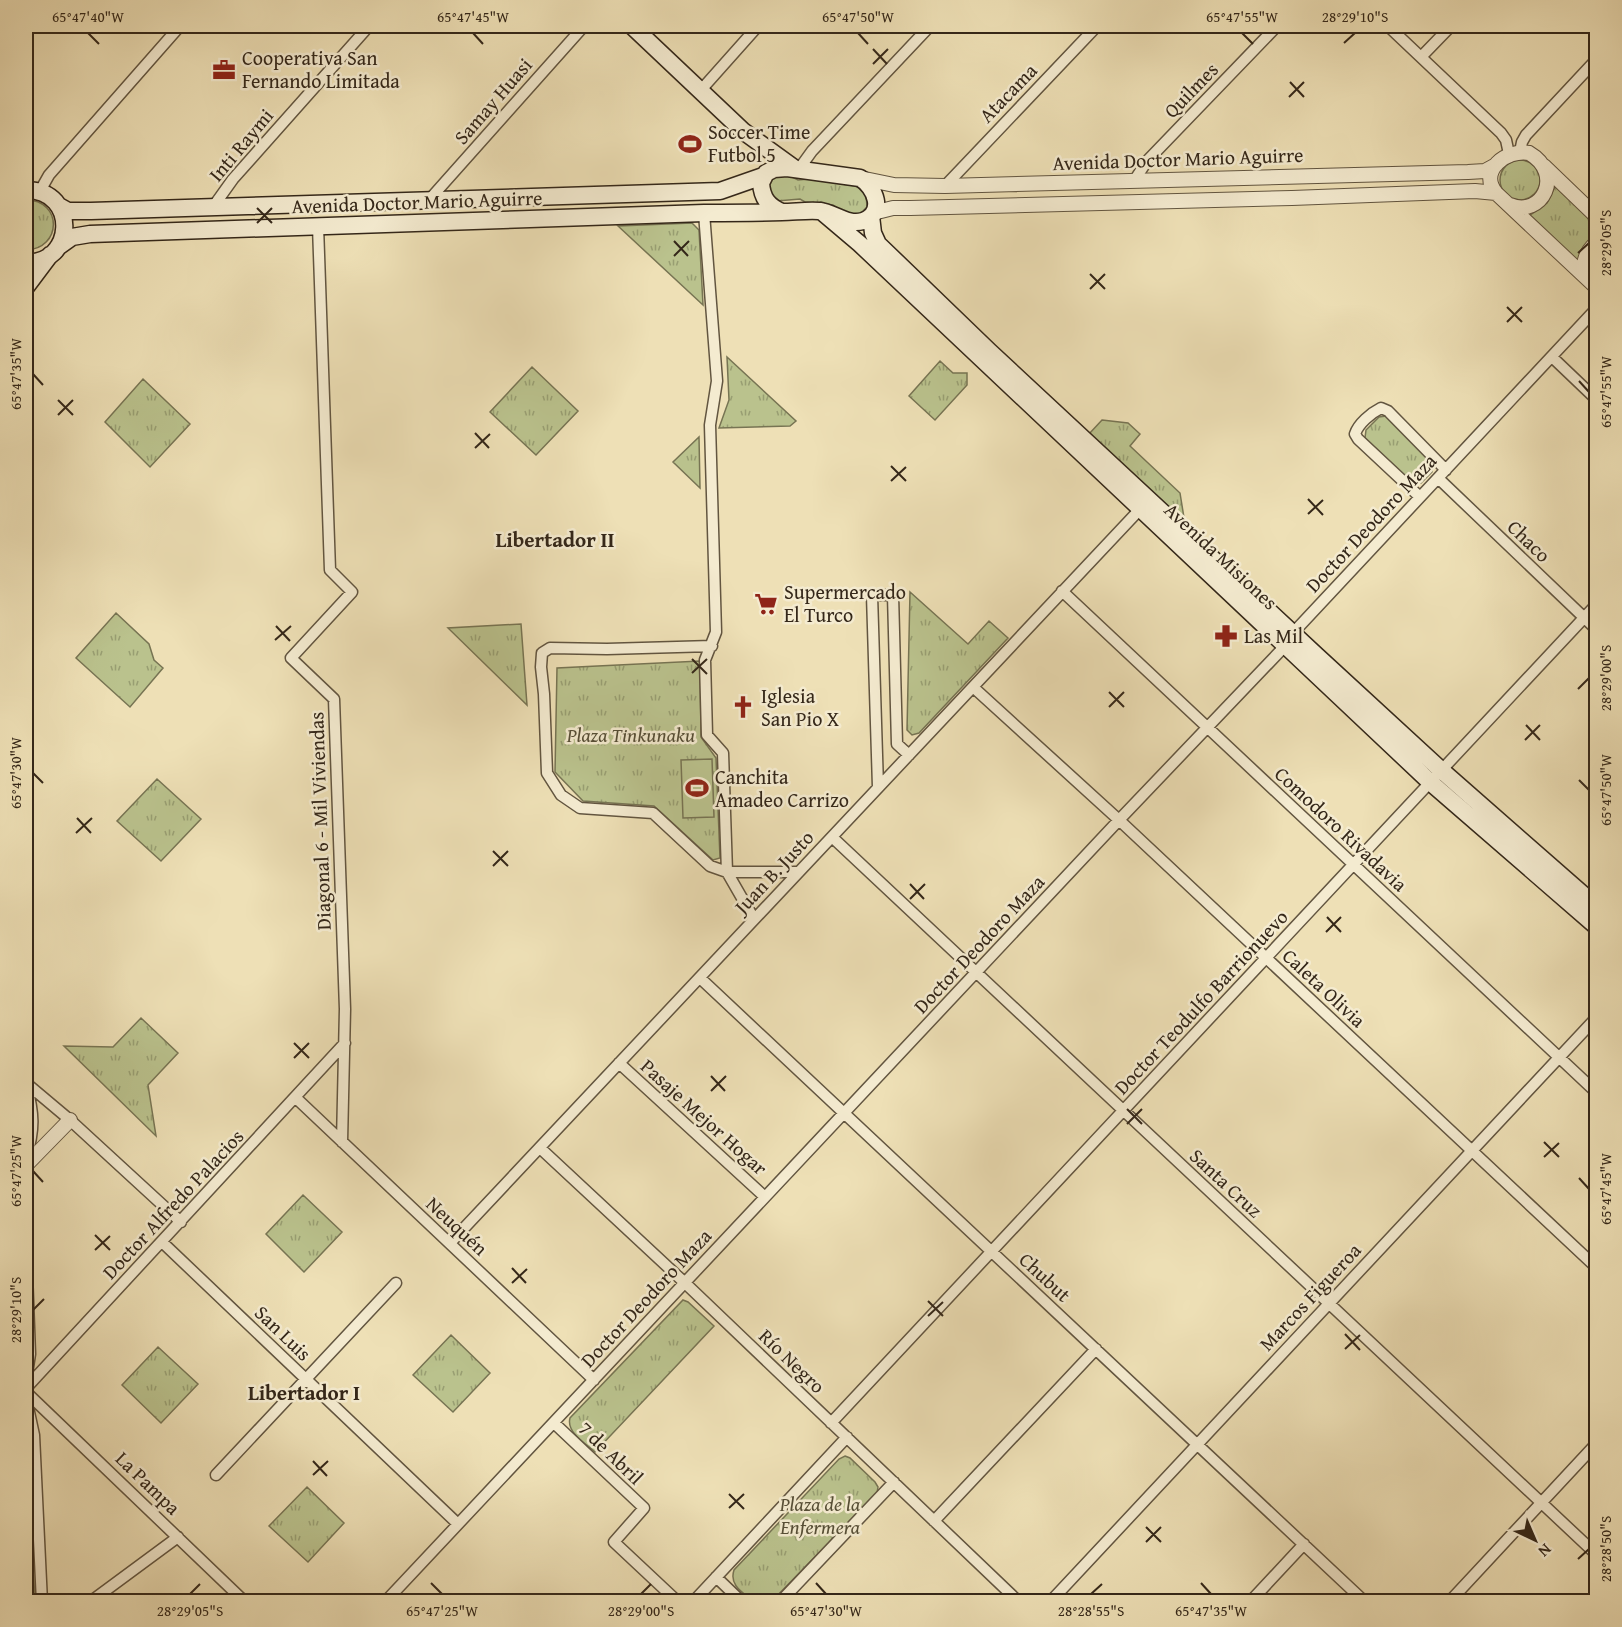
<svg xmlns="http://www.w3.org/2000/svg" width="1622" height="1627" font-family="'Gentium Book Plus',serif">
	<defs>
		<pattern id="grass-tufts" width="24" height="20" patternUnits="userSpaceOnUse" patternTransform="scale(1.5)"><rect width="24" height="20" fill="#bac28d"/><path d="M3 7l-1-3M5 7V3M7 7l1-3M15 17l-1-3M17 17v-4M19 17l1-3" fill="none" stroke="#989e72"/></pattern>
	</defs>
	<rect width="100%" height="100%" fill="#eee0b6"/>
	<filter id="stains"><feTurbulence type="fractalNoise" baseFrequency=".00333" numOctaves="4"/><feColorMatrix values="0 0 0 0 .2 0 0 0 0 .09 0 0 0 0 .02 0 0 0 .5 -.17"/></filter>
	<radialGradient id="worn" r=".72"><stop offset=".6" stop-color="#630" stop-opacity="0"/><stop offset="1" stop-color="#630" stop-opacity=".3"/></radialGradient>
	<!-- grass -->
	<path fill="url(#grass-tufts)" stroke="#777453" stroke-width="1.5" d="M1500 180a20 20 0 1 1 40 0a20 20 0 1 1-40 0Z
		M784,173L798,180L809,179L855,186L860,188L866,194L867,207L861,213L848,215L833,205L805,202L800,199L777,201L770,195C768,178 768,179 784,173Z
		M1556,185L1596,224V236L1590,240L1580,264L1529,216L1547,203Z
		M26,200C63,200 62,249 26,250Z
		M692,223L699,230L703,305L618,226Z
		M727,357L796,421L790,426L719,428L729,400Z
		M940,361L953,373H967V385L935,420L909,396Z
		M532,367L578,411L536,455L490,412Z
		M143,379L190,424L150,467L105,422Z
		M1386,416L1432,463V472L1421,483L1411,482L1365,438L1366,430L1379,417Z
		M1102,420L1128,423L1140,434L1130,446L1180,493L1185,524L1089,434Z
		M699,437L700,488L673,462Z
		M910,592L968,644L989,621L1008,638L919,733L912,735L907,730Z
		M116,613L149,644L154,660L163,668L130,707L76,658Z
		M521,624L527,705L448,628Z
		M700,661L701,737L716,758L720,858L713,860L654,806L583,801L555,772L557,668Z
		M157,779L201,819L161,861L117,821Z
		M141,1018L178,1053L148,1085L156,1136L64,1046L113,1047Z
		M303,1195L342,1232L304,1272L266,1234Z
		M683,1300L688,1302L714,1326L595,1452C586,1444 566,1432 570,1418Z
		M451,1335L490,1373L453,1412L413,1375Z
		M158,1347L198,1384L161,1423L122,1385Z
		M26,1434L35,1601H26Z
		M845,1456L850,1458L875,1482L878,1487L877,1493L772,1601H753C742,1592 729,1585 734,1570L839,1459Z
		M307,1487L344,1523L308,1562L269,1526Z"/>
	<!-- pitch -->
	<path fill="#bac28d" stroke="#777453" stroke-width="1.5" d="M712,759L714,817L683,818L681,760Z"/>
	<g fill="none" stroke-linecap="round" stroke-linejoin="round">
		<!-- minor casing -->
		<g stroke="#625540" stroke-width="13">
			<path id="minor" d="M1388,26L1501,133L1506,140L1509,154
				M1421,57L1451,26
				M701,90L758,26
				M1520,152L1522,142L1526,135L1596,60
				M799,169L812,151L930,26
				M1134,181L1147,161L1277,26
				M945,186L1097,26
				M40,191L49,175L180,26
				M429,200L584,26
				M213,207L233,179L369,26
				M704,213L717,381L710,425L716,632L705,660L707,735L723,753L727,872L754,919
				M318,226L330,570L352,592L291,658L334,699L345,1009L342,1142
				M1552,357L1596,399
				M1438,478L1596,629
				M1420,497L1358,439L1355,434C1358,424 1371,413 1381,408L1388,411L1446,470
				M1062,591L1596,1092
				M712,646L607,649L550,648L542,653L541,667L544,694L547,773L561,795L580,808L653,813L710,866L727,872H799
				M973,687L1119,820L1596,1267
				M878,787L872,595H893L897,744L909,755
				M832,837L1596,1554
				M700,978L1365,1602
				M619,1063L765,1197
				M26,1083L70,1120L181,1222
				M296,1098L594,1380
				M540,1148L685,1283L1019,1602
				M26,1158C35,1129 34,1113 26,1084
				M162,1242L458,1524
				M450,1243L1143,506
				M26,1247L30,1354L26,1380
				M26,1388L345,1043
				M26,1392L245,1602
				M26,1398L34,1435L42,1602
				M554,1423L644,1508L614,1542L678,1602
				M831,1423L1596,605
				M216,1475L396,1283
				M934,1521L1096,1349
				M716,1577L742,1602
				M90,1602L178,1537
				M385,1602L1119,820L1285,646L1293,633L1596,309
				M693,1602L847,1437
				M780,1602L894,1482
				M1050,1602L1596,1018
				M1250,1602L1304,1544
				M1449,1602L1596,1444"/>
		</g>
		<!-- tertiary casing -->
		<g stroke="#625540" stroke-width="16">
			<path id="tertiary" d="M1544,166L1596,216
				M860,178L894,185L945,186L1468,172L1485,171L1496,165
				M1510,205C1542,218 1565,174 1529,153C1506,149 1478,171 1496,193L1596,287
				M873,213L893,208H910L1292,198L1475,191L1496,193
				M1588,279C1581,265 1585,253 1596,243
				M26,1165L70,1120"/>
		</g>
		<!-- secondary casing -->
		<g stroke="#342719" stroke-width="19">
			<path id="secondary" d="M632,26L743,131L794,168
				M26,190C80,190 74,266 26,262
				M59,206L68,211H91L720,191L763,176
				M821,211L860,244L1430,782L1596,926
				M871,216L873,233L878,244L989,351L1316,655L1441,770L1596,906
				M58,247L72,237L90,234L704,213C730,213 756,213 782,212C794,212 807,210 819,211C834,212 847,226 863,221C886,213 875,187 860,178L787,168L774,169L766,173L761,183C762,198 768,206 782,212
				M26,287L50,255"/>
		</g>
		<!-- minor -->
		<use href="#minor" stroke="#f4ebd0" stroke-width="10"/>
		<!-- tertiary -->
		<use href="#tertiary" stroke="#f4ebd0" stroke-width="14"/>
		<!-- secondary -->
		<use href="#secondary" stroke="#f4ebd0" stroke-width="16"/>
	</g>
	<!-- ticks -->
	<path fill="none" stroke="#342719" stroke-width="2" d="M88,33L99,44M473,33L483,44M858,33L868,44M1242,33L1253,44M1344,43L1355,33M873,49L887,64M873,64L888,49M1290,82L1304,97M1289,97L1304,82M257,208L272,223M257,223L272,208M674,241L688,256M1578,253L1589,243M674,256L689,241M1090,274L1105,289M1090,289L1105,274M1507,307L1522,322M1507,322L1522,307M33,374L43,385M1579,381L1589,392M58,400L73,415M58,415L73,400M475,433L489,448M475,448L490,434M891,466L906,481M891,481L906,467M1308,499L1323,515M1308,514L1323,500M276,626L290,641M275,640L291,626M692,659L707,674M692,673L707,659M1578,689L1589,678M1109,692L1124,707M1109,707L1124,692M1526,725L1540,740M1525,740L1540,725M33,773L43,783M1579,780L1589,790M77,818L91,833M76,833L92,818M493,851L508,866M493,866L508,851M910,884L924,899M910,899L925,884M1327,917L1341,932M1326,932L1341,917M294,1043L309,1058M294,1058L309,1043M711,1076L725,1091M711,1091L726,1076M1127,1109L1142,1124M1127,1124L1142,1109M1544,1142L1559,1157M1544,1157L1559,1143M33,1171L43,1182M1579,1178L1589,1189M95,1235L110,1250M95,1250L110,1236M512,1268L526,1283M512,1283L527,1269M928,1301L943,1316M33,1310L44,1299M928,1316L943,1302M1345,1334L1360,1350M1345,1349L1360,1335M313,1461L327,1476M313,1475L328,1461M729,1494L744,1509M729,1508L744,1494M1146,1527L1161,1542M1146,1542L1161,1527M1578,1559L1589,1549M431,1583L442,1594M816,1583L826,1594M1201,1583L1211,1594M190,1594L200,1584M641,1594L651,1584M1091,1594L1102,1584"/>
	<!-- icons -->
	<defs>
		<g id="office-bare" transform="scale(1.8)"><path d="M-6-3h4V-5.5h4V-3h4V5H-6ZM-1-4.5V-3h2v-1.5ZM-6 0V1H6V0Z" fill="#8f2418" stroke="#f4ebd0" stroke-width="2.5" paint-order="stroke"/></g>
		<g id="stadium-bare" transform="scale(1.8)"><path d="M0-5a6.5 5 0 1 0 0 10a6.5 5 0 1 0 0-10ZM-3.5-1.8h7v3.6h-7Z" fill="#8f2418" stroke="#f4ebd0" stroke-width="2.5" paint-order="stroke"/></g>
		<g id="supermarket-bare" transform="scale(1.8)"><path d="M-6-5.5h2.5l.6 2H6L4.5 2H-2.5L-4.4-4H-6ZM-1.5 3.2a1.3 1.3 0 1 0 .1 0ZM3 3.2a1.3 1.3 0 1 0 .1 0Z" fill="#8f2418" stroke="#f4ebd0" stroke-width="2.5" paint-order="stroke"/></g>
		<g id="pharmacy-bare" transform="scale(1.8)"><path d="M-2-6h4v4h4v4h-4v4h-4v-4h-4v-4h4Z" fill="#8f2418" stroke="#f4ebd0" stroke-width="2.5" paint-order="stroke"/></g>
		<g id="church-bare" transform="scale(1.8)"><path d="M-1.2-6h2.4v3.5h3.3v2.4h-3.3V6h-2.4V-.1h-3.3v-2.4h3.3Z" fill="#8f2418" stroke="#f4ebd0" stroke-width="2.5" paint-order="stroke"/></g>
	</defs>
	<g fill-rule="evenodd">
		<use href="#office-bare" x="224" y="70"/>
		<use href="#stadium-bare" x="690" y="144"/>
		<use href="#supermarket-bare" x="766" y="604"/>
		<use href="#pharmacy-bare" x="1226" y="636"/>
		<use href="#church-bare" x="743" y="707"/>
		<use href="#stadium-bare" x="697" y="788"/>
	</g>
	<g text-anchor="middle" stroke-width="5" stroke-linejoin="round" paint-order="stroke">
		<!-- poi labels -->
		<g font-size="20" fill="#342719" stroke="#f4ebd0" text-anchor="start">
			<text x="242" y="65">Cooperativa San<tspan x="242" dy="23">Fernando Limitada</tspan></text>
			<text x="708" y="139">Soccer Time<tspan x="708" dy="23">Futbol 5</tspan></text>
			<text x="784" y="599">Supermercado<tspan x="784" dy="23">El Turco</tspan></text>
			<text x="1244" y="643">Las Mil</text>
			<text x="761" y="703">Iglesia<tspan x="761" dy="23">San Pio X</tspan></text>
			<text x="715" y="784">Canchita<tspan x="715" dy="23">Amadeo Carrizo</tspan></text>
		</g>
		<!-- street labels -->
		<g font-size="20" fill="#342719" stroke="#f4ebd0">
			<text transform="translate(1191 90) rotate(-46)" y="7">Quilmes</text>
			<text transform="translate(1008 93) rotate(-46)" y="7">Atacama</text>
			<text transform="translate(493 101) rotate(-49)" y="7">Samay Huasi</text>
			<text transform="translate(241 145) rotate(-50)" y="7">Inti Raymi</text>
			<text transform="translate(1178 159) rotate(-2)" y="7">Avenida Doctor Mario Aguirre</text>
			<text transform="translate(417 202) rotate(-2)" y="7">Avenida Doctor Mario Aguirre</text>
			<text transform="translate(1371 523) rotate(-47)" y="7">Doctor Deodoro Maza</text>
			<text transform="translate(1529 541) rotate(44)" y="7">Chaco</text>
			<text transform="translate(1221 556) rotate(43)" y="7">Avenida Misiones</text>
			<text transform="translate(320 821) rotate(-92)" y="7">Diagonal 6 - Mil Viviendas</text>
			<text transform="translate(1341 829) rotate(43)" y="7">Comodoro Rivadavia</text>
			<text transform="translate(774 872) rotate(-47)" y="7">Juan B. Justo</text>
			<text transform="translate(979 944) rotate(-47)" y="7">Doctor Deodoro Maza</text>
			<text transform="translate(1324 988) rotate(43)" y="7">Caleta Olivia</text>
			<text transform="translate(1201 1002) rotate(-47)" y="7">Doctor Teodulfo Barrionuevo</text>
			<text transform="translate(704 1117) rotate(42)" y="7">Pasaje Mejor Hogar</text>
			<text transform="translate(1226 1183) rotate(43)" y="7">Santa Cruz</text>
			<text transform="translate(173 1204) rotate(-47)" y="7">Doctor Alfredo Palacios</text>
			<text transform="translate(457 1226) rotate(43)" y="7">Neuquén</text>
			<text transform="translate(1045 1277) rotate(43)" y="7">Chubut</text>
			<text transform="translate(1310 1297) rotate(-47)" y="7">Marcos Figueroa</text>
			<text transform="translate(646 1298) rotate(-47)" y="7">Doctor Deodoro Maza</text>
			<text transform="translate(283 1333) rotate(44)" y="7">San Luis</text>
			<text transform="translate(792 1361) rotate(44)" y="7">Río Negro</text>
			<text transform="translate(611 1453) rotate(44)" y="7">7 de Abril</text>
			<text transform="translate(148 1483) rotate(44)" y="7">La Pampa</text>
		</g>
		<!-- park labels -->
		<g font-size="20" font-style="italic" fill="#564e36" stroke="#f4ebd0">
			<text x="631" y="742">Plaza Tinkunaku</text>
			<text x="820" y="1511">Plaza de la<tspan x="820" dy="23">Enfermera</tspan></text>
		</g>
		<!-- neighbourhood labels -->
		<g font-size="21" font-weight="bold" fill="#342719" stroke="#f4ebd0">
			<text x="555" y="547">Libertador II</text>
			<text x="304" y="1400">Libertador I</text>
		</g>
	</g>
	<!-- margin -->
	<rect width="1622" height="1627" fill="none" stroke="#eee0b6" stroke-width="66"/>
	<!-- north arrow -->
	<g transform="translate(1535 1540) rotate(136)" stroke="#f4ebd0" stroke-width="4.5" paint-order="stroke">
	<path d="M0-4.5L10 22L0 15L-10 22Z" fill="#342719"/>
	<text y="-9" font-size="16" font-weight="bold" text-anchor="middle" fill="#342719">N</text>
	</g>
	<rect x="33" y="33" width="1556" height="1561" fill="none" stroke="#342719" stroke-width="2"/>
	<g font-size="15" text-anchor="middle" fill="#342719">
		<text x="88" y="22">65°47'40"W</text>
		<text x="473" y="22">65°47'45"W</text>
		<text x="858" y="22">65°47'50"W</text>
		<text x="1242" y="22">65°47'55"W</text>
		<text x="1355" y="22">28°29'10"S</text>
		<text transform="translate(1606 243) rotate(-90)" y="5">28°29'05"S</text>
		<text transform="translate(16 374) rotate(-90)" y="5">65°47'35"W</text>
		<text transform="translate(1606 392) rotate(-90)" y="5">65°47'55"W</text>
		<text transform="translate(1606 678) rotate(-90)" y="5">28°29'00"S</text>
		<text transform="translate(16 773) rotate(-90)" y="5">65°47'30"W</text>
		<text transform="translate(1606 790) rotate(-90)" y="5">65°47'50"W</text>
		<text transform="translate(16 1171) rotate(-90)" y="5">65°47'25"W</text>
		<text transform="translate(1606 1189) rotate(-90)" y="5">65°47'45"W</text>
		<text transform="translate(16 1310) rotate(-90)" y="5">28°29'10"S</text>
		<text transform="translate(1606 1549) rotate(-90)" y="5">28°28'50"S</text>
		<text x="190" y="1616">28°29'05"S</text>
		<text x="442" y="1616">65°47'25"W</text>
		<text x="641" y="1616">28°29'00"S</text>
		<text x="826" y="1616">65°47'30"W</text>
		<text x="1091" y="1616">28°28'55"S</text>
		<text x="1211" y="1616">65°47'35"W</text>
	</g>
	<rect width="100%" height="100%" filter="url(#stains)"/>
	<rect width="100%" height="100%" fill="url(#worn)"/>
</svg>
